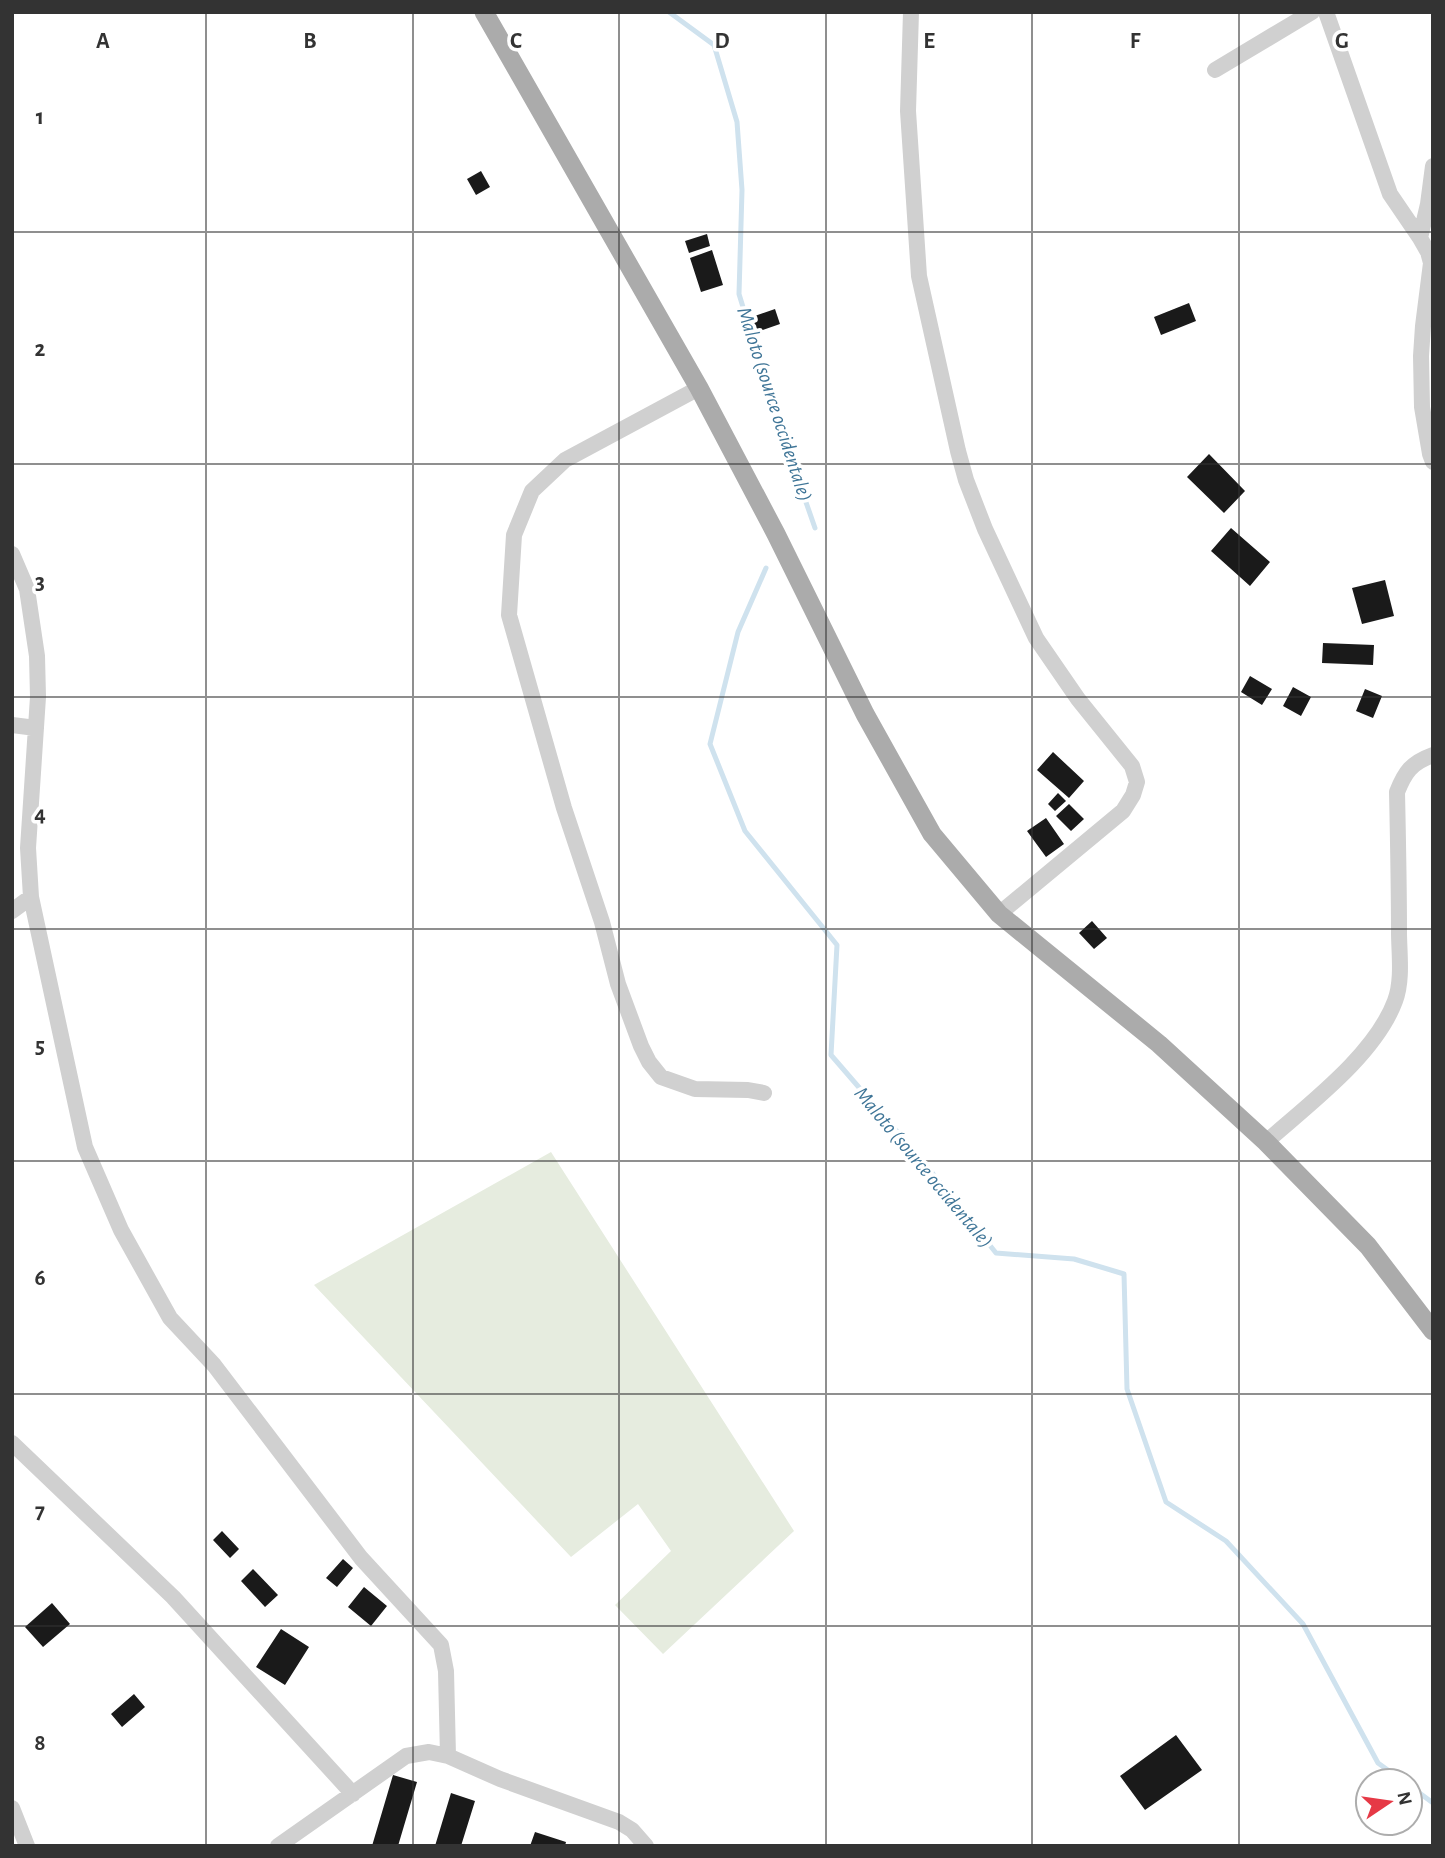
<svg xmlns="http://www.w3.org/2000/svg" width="1445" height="1858" font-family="'Alegreya Sans',sans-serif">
	<rect width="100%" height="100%" fill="#fff"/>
	<!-- green -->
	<path fill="#e6ecdf" d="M551,1152L794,1531L663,1654L615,1605L671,1551L638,1504L571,1557L314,1285Z"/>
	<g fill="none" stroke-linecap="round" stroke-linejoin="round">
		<!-- stream -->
		<path stroke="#cfe2ee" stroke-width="5" d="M669,12L714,45L737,122L742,190L739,294L779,425L815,528
			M766,568L738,632L710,744L745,831L837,945L831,1055L926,1165L996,1253L1074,1259L1124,1274L1127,1389L1166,1502L1226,1541L1303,1624L1378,1763L1403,1781
			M1410,1786L1433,1803"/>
	</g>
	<!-- building -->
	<path fill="#1a1a1a" d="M481,171L490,187L476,195L467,179Z
		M707,234L710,246L689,253L685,241Z
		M712,250L723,285L701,292L690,258Z
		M1189,303L1196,321L1161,335L1154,317Z
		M775,309L780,324L754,333L749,318Z
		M1209,454L1245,491L1224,513L1187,477Z
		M1231,528L1270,562L1250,586L1211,551Z
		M1385,580L1394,616L1362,624L1352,588Z
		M1323,643L1374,645L1373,665L1322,663Z
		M1250,676L1272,689L1262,705L1241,692Z
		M1293,687L1311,697L1301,716L1283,706Z
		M1365,689L1382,696L1373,718L1356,711Z
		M1053,752L1084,781L1069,798L1037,770Z
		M1058,793L1066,801L1055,811L1048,804Z
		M1069,804L1084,819L1071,831L1056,816Z
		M1046,818L1064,844L1046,857L1027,831Z
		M1092,921L1107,938L1094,949L1079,933Z
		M222,1531L239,1549L230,1558L213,1540Z
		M343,1559L353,1568L337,1587L326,1578Z
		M253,1569L278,1595L265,1607L241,1581Z
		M364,1587L387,1606L371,1626L348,1607Z
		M52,1603L70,1624L43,1647L25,1627Z
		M281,1629L309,1647L285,1685L256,1667Z
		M134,1694L145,1707L122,1727L111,1714Z
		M1176,1735L1202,1770L1145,1810L1120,1776Z
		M393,1775L417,1782L398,1846H372Z
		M451,1793L475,1801L461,1846H435Z
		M535,1832L566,1842L565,1846H530Z"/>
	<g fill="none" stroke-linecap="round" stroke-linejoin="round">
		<!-- minor -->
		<path stroke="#d0d0d0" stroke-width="16" d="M911,12L908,111L919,276L958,451L966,480L985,529L1036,638L1078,699L1132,766L1137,782L1133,795L1123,811L999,914
			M1326,12L1390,194L1420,238L1428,252L1431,263L1423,326L1421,356L1422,407L1430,454L1433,462
			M1215,70L1312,12
			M1428,204L1433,166
			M1420,238L1428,204L1433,201
			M699,388L565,460L532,491L514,535L509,615L564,808L602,922L618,984L641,1046L649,1062L661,1077L695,1089L748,1090L764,1093
			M12,554L27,589L37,656L38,697L28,848L31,897L85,1147L121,1230L170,1318L214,1365L361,1558L441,1645L446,1671L448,1756
			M12,725L36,728
			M12,911L31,897
			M1266,1142C1309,1104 1375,1055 1395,1001C1403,980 1399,953 1399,932C1399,885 1398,839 1397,792C1405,772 1411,763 1433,755
			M12,1443L173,1597L353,1794
			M12,1808L27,1846
			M278,1846L406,1756L429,1752L448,1756L500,1779L619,1822L632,1830L646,1846"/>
		<!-- major -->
		<path stroke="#ababab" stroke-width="19" d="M484,12L699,388L776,534L865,714L932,834L999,914L1159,1044L1266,1142L1368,1246L1433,1331"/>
	</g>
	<!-- grid -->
	<path fill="none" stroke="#333" stroke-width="2" stroke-opacity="0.55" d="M206,12V1846M413,12V1846M619,12V1846M826,12V1846M1032,12V1846M1239,12V1846M12,232H1433M12,464H1433M12,697H1433M12,929H1433M12,1161H1433M12,1394H1433M12,1626H1433"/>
	<g text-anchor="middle" stroke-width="7" stroke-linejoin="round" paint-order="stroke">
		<!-- water labels -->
		<g font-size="21" font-style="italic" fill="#3f7597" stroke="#fff">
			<text transform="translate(775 404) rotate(72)" y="7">Maloto (source occidentale)</text>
			<text transform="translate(924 1167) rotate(50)" y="7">Maloto (source occidentale)</text>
		</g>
	</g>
	<g font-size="23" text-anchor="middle" font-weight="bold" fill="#333" stroke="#fff" stroke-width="7" stroke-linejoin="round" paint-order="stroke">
		<text x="103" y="48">A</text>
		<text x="310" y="48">B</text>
		<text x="516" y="48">C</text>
		<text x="722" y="48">D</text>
		<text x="929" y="48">E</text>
		<text x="1135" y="48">F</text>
		<text x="1342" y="48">G</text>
		<text x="40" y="124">1</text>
		<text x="40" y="356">2</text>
		<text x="40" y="589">3</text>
		<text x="40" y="821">4</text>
		<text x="40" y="1053">5</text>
		<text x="40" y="1285">6</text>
		<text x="40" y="1518">7</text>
		<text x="40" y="1750">8</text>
	</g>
	<!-- border -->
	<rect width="1445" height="1858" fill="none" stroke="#333333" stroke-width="28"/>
	<!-- north arrow -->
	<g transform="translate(1389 1802) rotate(77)"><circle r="33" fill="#ffffff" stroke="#adadad" stroke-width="2"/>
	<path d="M0-5L12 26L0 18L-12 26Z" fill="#e63946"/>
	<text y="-10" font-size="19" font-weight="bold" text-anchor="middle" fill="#333333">N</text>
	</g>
</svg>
